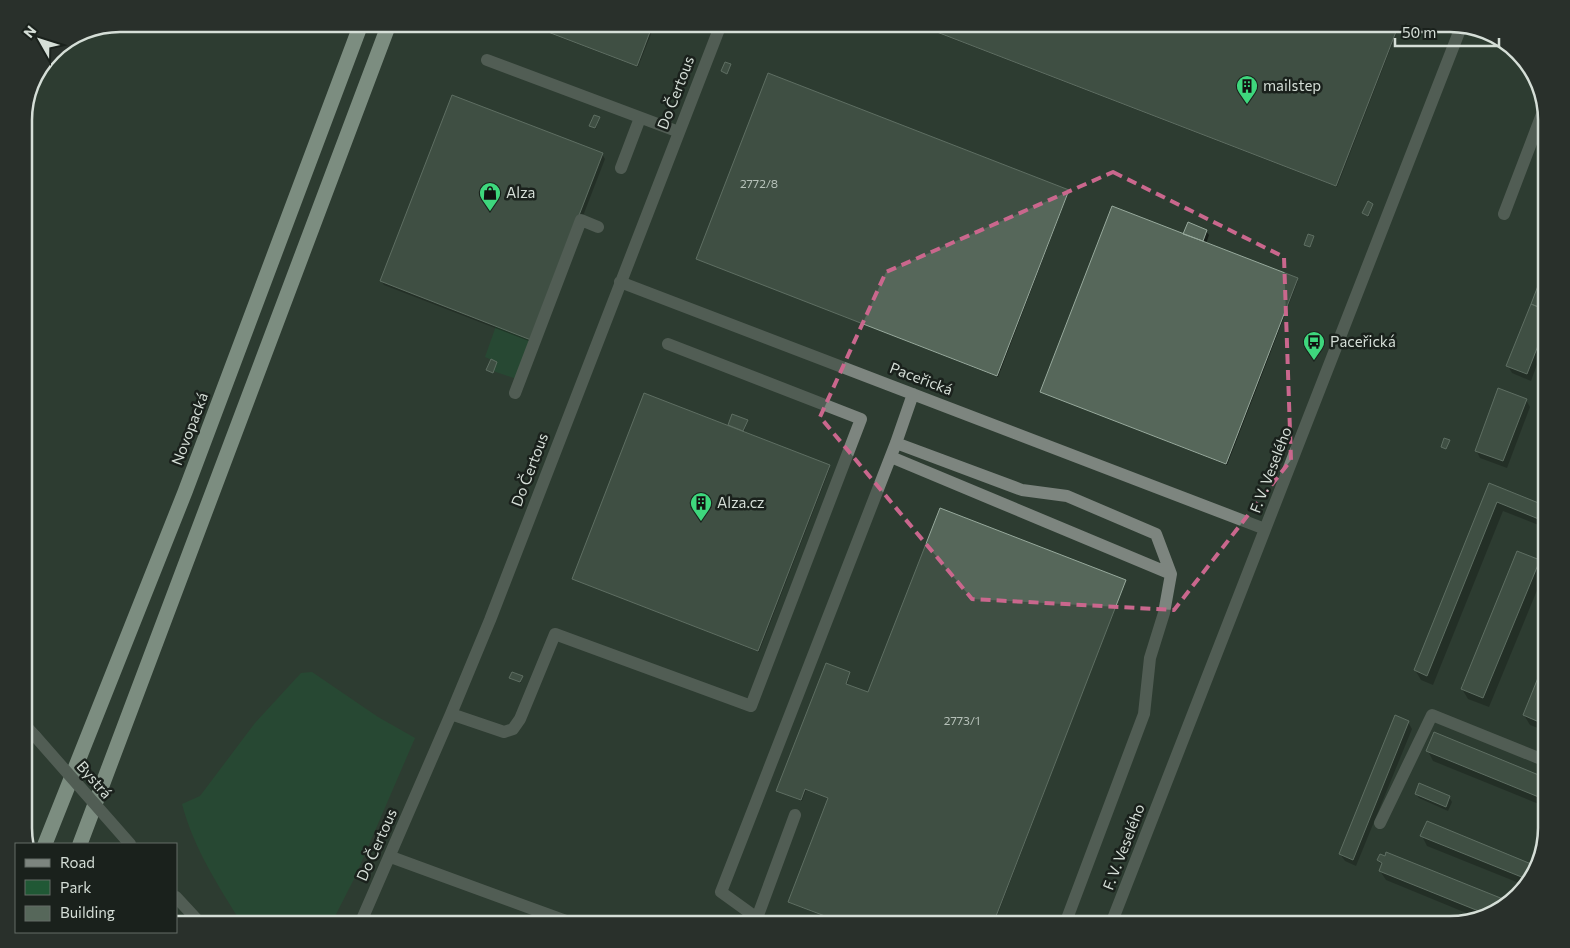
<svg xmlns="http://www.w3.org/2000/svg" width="1570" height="948" font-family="Commissioner,sans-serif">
	<rect width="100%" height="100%" fill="#2d3c31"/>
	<!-- green -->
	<path fill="#205835" d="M496,326L531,340L517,379L493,371L497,362L485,357Z
		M312,672L378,717L415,738L355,877L331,924H242C218,885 194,849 182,804L200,796L255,723L301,673Z"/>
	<!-- shadow -->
	<path fill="#0007" d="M525,24H655L638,67Z
		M914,24H1400L1337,187Z
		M452,97L602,154L605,159L534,343L384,285L381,281Z
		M599,118L596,129L592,127L591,126Z
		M1069,191L998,377L697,259Z
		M1372,205L1369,217L1365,215L1364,213Z
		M1206,231L1209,235L1206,244L1298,281L1227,465L1041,392L1184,235Z
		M1546,268V340L1531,381L1512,373L1508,366Z
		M1526,400L1530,407L1507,468L1480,458L1476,450Z
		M733,416L747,421L744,433L830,468L759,652L573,579L728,427Z
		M1490,485L1546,508V528L1503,511L1433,685L1421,680L1415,670Z
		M1539,561L1545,571L1489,707L1468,699L1462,689Z
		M1125,581L994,924H844L790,903L829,799L806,790L802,801L778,791L827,664L850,673L847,685L869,694Z
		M1546,662V731L1530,725L1524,715Z
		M522,677L521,683L511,678Z
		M1408,722L1412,729L1356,866L1345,861L1340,854Z
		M1435,734L1546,779V807L1433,761L1428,751Z
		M1416,794L1449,797L1452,802L1448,811L1419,798Z
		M1422,836L1536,867L1533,876L1524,885L1427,846Z
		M1387,853L1507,902L1498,911L1476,917L1386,880L1380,871L1382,866L1378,860L1386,857Z"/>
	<!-- building -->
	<path fill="#56675a" stroke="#98aa9d" d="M527,24H653L637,66Z
		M916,24H1399L1336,186Z
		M725,62L731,64L727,74L721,71Z
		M768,73L1069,190L997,376L696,259Z
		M452,95L603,153L531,340L380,281Z
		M594,115L600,117L595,128L589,126Z
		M1368,201L1373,204L1368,216L1362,213Z
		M1112,206L1298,278L1226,464L1040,392Z
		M1188,222L1207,230L1203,241L1183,234Z
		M1308,234L1314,236L1310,247L1304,245Z
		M1546,265V310L1531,304Z
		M1531,304L1546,310V325L1527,374L1506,366Z
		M491,359L497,362L493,373L486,370Z
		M1498,388L1527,399L1503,461L1475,451Z
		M644,393L830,465L758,651L572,579Z
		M732,414L748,420L743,431L728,425Z
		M1444,438L1450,440L1446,449L1441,447Z
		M1489,483L1546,506V522L1497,502L1427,676L1414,670Z
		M940,508L1126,580L993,924H846L788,902L828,798L805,789L801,800L776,791L826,663L850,672L846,684L868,692Z
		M1517,551L1540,560L1483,698L1461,689Z
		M1546,658V725L1523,715Z
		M512,672L523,676L520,682L509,678Z
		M1395,715L1409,721L1353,860L1339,854Z
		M1434,732L1546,778V800L1426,751Z
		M1419,783L1450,796L1446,807L1415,794Z
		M1427,821L1536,866L1533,876L1529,880L1420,836Z
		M1386,852L1508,901L1498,911L1486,914L1379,871L1382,863L1377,860L1380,854L1385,856Z"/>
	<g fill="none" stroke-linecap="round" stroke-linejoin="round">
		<!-- minor -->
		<path stroke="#7d857f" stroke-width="12" d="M487,60L679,132
			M621,168L640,118
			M1504,214L1544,109
			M620,282L1265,529
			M515,393L581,220L598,227
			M896,443L1022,490L1067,496L1156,534L1171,574L1164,613L1150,658L1144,714L1065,924
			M891,457L1171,574
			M451,714L504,732L513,729L520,719L555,634L751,706L861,419L668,344
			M24,724L35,736
			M795,815L757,918L721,892L896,443L913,394
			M1380,823L1432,715L1546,761
			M391,857L574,924
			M176,897L201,924
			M360,924L451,714L490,620L721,24
			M1111,924L1461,27"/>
		<!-- highway -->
		<path stroke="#dcefe1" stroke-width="15" d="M45,844L185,492L361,24
			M80,844L389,24"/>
		<!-- minor-bridge -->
		<path stroke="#7d857f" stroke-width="12" d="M35,736L130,844"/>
	</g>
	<!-- marked area -->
	<path d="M0 0H1570V948H0ZM1113,172L1284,257L1291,460L1174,610L972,599L820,417L886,272Z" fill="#2d3c31" fill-opacity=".55" fill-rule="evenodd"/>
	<path fill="none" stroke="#ca678d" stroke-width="4" stroke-dasharray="10 6" stroke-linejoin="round" d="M1113,172L1284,257L1291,460L1174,610L972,599L820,417L886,272Z"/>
	<!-- icons -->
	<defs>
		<g id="building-pin" transform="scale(1.125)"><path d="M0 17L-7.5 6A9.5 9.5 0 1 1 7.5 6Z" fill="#3ed77d" stroke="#1a211c"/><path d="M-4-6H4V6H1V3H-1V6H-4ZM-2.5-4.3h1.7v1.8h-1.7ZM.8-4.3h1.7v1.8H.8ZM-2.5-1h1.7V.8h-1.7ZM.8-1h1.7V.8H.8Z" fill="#111"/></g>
		<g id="shop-pin" transform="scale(1.125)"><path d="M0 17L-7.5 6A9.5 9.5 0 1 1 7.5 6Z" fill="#3ed77d" stroke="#1a211c"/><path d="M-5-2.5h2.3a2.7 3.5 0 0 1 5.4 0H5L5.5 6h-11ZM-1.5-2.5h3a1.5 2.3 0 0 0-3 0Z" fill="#111"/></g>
		<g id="bus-pin" transform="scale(1.125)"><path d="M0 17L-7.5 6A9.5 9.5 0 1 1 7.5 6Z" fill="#3ed77d" stroke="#1a211c"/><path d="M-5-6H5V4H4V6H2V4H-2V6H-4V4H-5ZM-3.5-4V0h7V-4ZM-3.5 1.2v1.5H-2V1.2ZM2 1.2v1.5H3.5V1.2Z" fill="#111"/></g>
	</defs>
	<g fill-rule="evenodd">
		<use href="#building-pin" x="1247" y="86"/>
		<use href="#shop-pin" x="490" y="193"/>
		<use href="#bus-pin" x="1314" y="342"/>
		<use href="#building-pin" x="701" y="503"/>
	</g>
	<g text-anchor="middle" stroke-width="5" stroke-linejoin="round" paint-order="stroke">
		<!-- number labels -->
		<g font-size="12" fill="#b5c0b8">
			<text x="759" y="188">2772/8</text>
			<text x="962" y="725">2773/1</text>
		</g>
		<!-- poi labels -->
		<g font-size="15" fill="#d5ded7" stroke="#1a211c" text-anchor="start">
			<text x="1263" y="91">mailstep</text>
			<text x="506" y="198">Alza</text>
			<text x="1330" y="347">Paceřická</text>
			<text x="717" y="508">Alza.cz</text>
		</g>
		<!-- street labels -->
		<g font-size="15" fill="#d5ded7" stroke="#1a211c">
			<text transform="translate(676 93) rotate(-69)" y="5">Do Čertous</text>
			<text transform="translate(921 379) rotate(21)" y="5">Paceřická</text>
			<text transform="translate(190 429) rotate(-69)" y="5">Novopacká</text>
			<text transform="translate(530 470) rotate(-69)" y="5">Do Čertous</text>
			<text transform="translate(1271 470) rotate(-69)" y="5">F. V. Veselého</text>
			<text transform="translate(94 780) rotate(49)" y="5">Bystrá</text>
			<text transform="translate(377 845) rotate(-66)" y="5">Do Čertous</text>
			<text transform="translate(1124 847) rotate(-69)" y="5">F. V. Veselého</text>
		</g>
	</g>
	<!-- crop -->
	<path d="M0 0H1570V948H0ZM120 32H1450A88 88 0 0 1 1538 120V828A88 88 0 0 1 1450 916H120A88 88 0 0 1 32 828V120A88 88 0 0 1 120 32Z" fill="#29302b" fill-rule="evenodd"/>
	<path fill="none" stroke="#d5ded7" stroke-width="2.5" d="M120 32H1450A88 88 0 0 1 1538 120V828A88 88 0 0 1 1450 916H120A88 88 0 0 1 32 828V120A88 88 0 0 1 120 32Z"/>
	<!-- legend -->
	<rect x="15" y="843" width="162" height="90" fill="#1a211c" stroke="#656d67"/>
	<rect x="25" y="859" width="25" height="8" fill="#7d857f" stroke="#656d67"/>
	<text x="60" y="868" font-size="15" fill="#d5ded7">Road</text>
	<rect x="25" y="880" width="25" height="15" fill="#205835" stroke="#656d67"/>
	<text x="60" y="893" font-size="15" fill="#d5ded7">Park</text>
	<rect x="25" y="906" width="25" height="15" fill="#56675a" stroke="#656d67"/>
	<text x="60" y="918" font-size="15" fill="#d5ded7">Building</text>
	<!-- north arrow -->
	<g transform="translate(40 40) rotate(309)" stroke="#1a211c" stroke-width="4" paint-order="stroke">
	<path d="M0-4L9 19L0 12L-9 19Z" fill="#d5ded7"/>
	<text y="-8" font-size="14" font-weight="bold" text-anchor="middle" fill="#d5ded7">N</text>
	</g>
	<!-- scale -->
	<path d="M1395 38v8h104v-8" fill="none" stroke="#d5ded7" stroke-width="2.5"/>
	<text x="1402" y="38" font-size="15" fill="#d5ded7" stroke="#1a211c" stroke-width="4" paint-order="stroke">50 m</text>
</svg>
